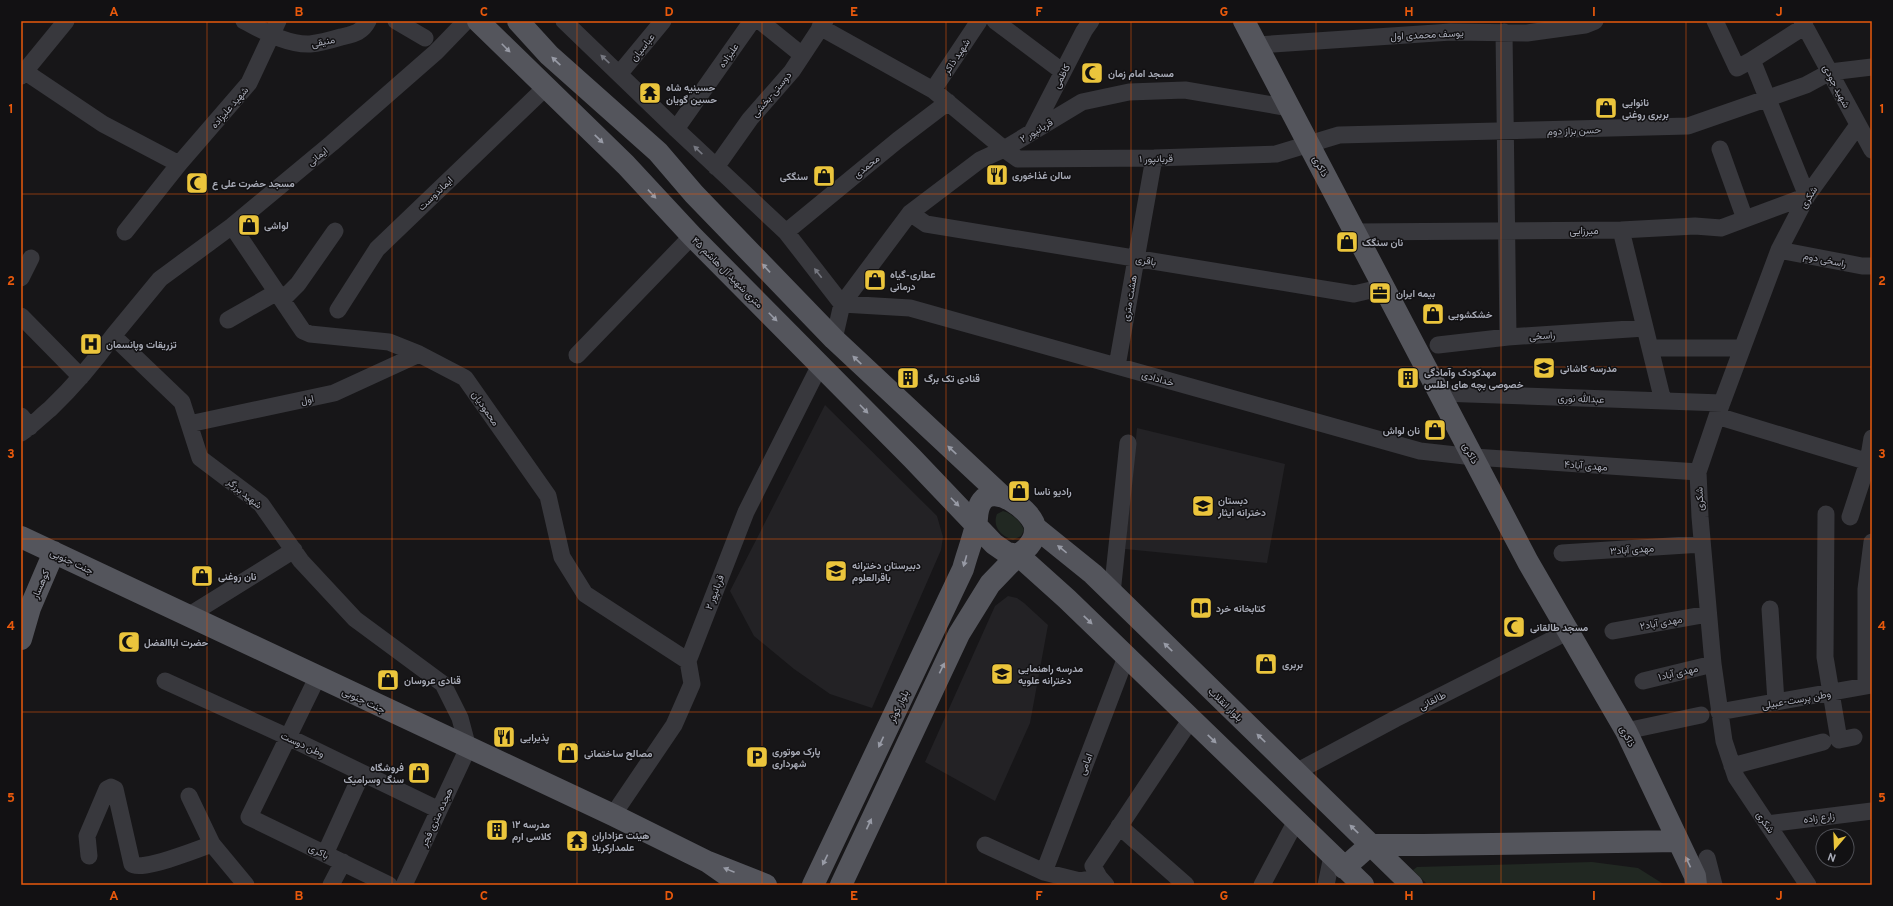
<svg xmlns="http://www.w3.org/2000/svg" width="1893" height="906" font-family="Overpass,Vazirmatn,sans-serif">
	<rect width="100%" height="100%" fill="#171618"/>
	<!-- built -->
	<path fill="#232225" d="M825,405L931,510L937,516L943,537L941,550L872,708L830,694L794,669L754,636L730,591Z
		M1137,428L1285,464L1267,563L1125,549Z
		M1008,596L1017,598L1024,603L1048,625L1030,723L995,801L925,762L995,606Z"/>
	<!-- green -->
	<path fill="#212822" d="M1003,511C1011,513 1021,521 1024,530L1021,536L1013,540C1001,536 992,527 997,514Z
		M1592,862L1638,868L1665,885H1428L1413,870L1417,867Z"/>
	<g fill="none" stroke-linecap="round" stroke-linejoin="round">
		<!-- minor -->
		<path stroke="#38383d" stroke-width="17" d="M244,21C264,31 287,45 310,44C320,43 331,40 341,37C353,34 362,33 368,21
			M396,21L425,38
			M564,21L676,129L786,232L842,304
			M760,21L802,55
			M995,21L1063,72
			M1802,21L1872,150
			M820,27L933,90L1004,149L1018,159L1154,158L1276,154L1339,135L1688,126L1806,85L1830,72L1872,67
			M1504,32L1508,337
			M1257,45L1451,32L1527,33L1585,25L1595,21
			M1752,60L1805,26
			M21,69L103,124L179,164L125,232
			M620,73L663,21
			M21,76L66,21
			M933,90L979,21
			M676,129L752,21
			M1032,132L1084,31L1091,21
			M1720,149L1745,219
			M179,164L249,83L278,21
			M716,167L750,119L792,71L825,21
			M910,213L926,224L1354,294L1384,287
			M232,226L303,331L310,334L389,342L419,354L465,378L548,496L562,557L585,594L688,661
			M1621,230L1663,401
			M786,232L898,140L948,102
			M1355,232L1621,230L1695,226L1721,228L1807,196L1752,60L1737,68L1715,21
			M1779,250L1862,266H1872
			M21,278L31,258
			M282,300L298,284L335,231
			M842,304L910,308L1420,451L1474,457L1698,472
			M338,310L377,249L545,88
			M21,316L81,377
			M228,320L277,292
			M113,336L160,279L232,226L332,143L436,52L466,21
			M834,339L842,304L910,213L980,160L1004,149L1082,102L1129,92L1185,90L1290,108
			M1438,345L1508,337L1645,328
			M1650,348H1742
			M577,355L692,236
			M1117,366L1154,158
			M1440,393L1722,403
			M21,416L30,427
			M1717,416L1872,463
			M189,424L334,393L419,354
			M21,433C32,426 40,417 50,409C75,385 93,364 113,336L182,402L200,458L261,504L301,561L355,619L443,684L460,718L468,748L404,885
			M1826,514L1825,657L1839,740L1854,737
			M1850,517L1868,462L1872,438
			M1562,553L1702,544
			M1112,593L1128,443
			M1770,609L1776,702
			M188,616L294,550
			M1613,631L1708,614
			M317,678L249,817L389,885
			M165,681L288,737L439,810
			M1643,681L1713,664
			M1866,686V589L1872,542
			M1719,712L1872,685
			M1626,731L1701,715
			M1732,766L1823,742
			M1296,772L1395,719L1569,631
			M189,796L212,844L246,885
			M613,815L674,725L692,684L688,661L746,512L820,365
			M1767,824L1872,811
			M1119,826L1186,885
			M985,845L1044,872L1080,881L1099,877
			M325,854L362,773
			M89,856L87,836L107,789L111,787L115,789L132,864C140,872 199,849 212,844
			M1707,858L1714,885
			M1044,872L1126,657
			M331,885L343,862
			M1106,885L1099,877L1093,866L1191,719
			M1262,885L1296,821
			M1326,885L1332,856
			M1808,885L1736,777L1724,741L1713,664L1700,517L1698,472L1717,416L1779,250L1807,196L1858,125"/>
		<!-- major -->
		<path stroke="#54555c" stroke-width="22" d="M478,21L626,165L692,236L912,458L994,544L1007,553L1018,555C1027,549 1036,541 1035,528C1034,512 995,483 982,501C976,509 978,516 976,525C973,539 967,554 963,569L813,885
			M518,21L549,55L658,152L694,194L834,339L1001,495
			M1244,21L1528,562L1626,731L1695,876L1696,885
			M1036,528L1093,574L1412,885
			M21,537L613,815L708,862
			M21,639L30,608L54,552
			M1344,868L1370,845H1423L1678,841
			M741,885L708,862L766,885
			M841,885L959,634L990,584L1018,555L1067,599L1363,885"/>
	</g>
	<!-- one-way arrows -->
	<defs><path id="oneway-solid" d="M-6-.8H1V-3.2L6.5 0L1 3.2V.8H-6Z"/></defs>
	<g fill="#989ba6">
		<use href="#oneway-solid" transform="translate(506 48) rotate(45)"/>
		<use href="#oneway-solid" transform="translate(556 61) rotate(-137)"/>
		<use href="#oneway-solid" transform="translate(599 139) rotate(44)"/>
		<use href="#oneway-solid" transform="translate(652 194) rotate(47)"/>
		<use href="#oneway-solid" transform="translate(766 268) rotate(-133)"/>
		<use href="#oneway-solid" transform="translate(773 317) rotate(45)"/>
		<use href="#oneway-solid" transform="translate(857 360) rotate(-137)"/>
		<use href="#oneway-solid" transform="translate(864 409) rotate(46)"/>
		<use href="#oneway-solid" transform="translate(952 450) rotate(-137)"/>
		<use href="#oneway-solid" transform="translate(955 502) rotate(46)"/>
		<use href="#oneway-solid" transform="translate(1062 549) rotate(-141)"/>
		<use href="#oneway-solid" transform="translate(965 561) rotate(106)"/>
		<use href="#oneway-solid" transform="translate(1088 620) rotate(44)"/>
		<use href="#oneway-solid" transform="translate(1168 647) rotate(-136)"/>
		<use href="#oneway-solid" transform="translate(942 668) rotate(-64)"/>
		<use href="#oneway-solid" transform="translate(1261 738) rotate(-136)"/>
		<use href="#oneway-solid" transform="translate(1212 739) rotate(44)"/>
		<use href="#oneway-solid" transform="translate(881 742) rotate(115)"/>
		<use href="#oneway-solid" transform="translate(869 824) rotate(-65)"/>
		<use href="#oneway-solid" transform="translate(1354 829) rotate(-136)"/>
		<use href="#oneway-solid" transform="translate(825 860) rotate(116)"/>
		<use href="#oneway-solid" transform="translate(1688 862) rotate(-115)"/>
		<use href="#oneway-solid" transform="translate(729 870) rotate(-158)"/>
	</g>
	<g fill="#767881">
		<use href="#oneway-solid" transform="translate(605 59) rotate(-137)"/>
		<use href="#oneway-solid" transform="translate(698 150) rotate(-137)"/>
		<use href="#oneway-solid" transform="translate(818 273) rotate(-128)"/>
	</g>
	<!-- grid -->
	<path fill="none" stroke="#e8590c" stroke-width="1" stroke-opacity="0.55" d="M207,21V885M392,21V885M577,21V885M762,21V885M946,21V885M1131,21V885M1316,21V885M1501,21V885M1686,21V885M21,194H1872M21,367H1872M21,539H1872M21,712H1872"/>
	<!-- icons -->
	<defs>
		<g id="mosque-square" transform="scale(1.15)"><rect x="-9" y="-9" width="18" height="18" rx="4" fill="#ebc53c" stroke="#121113"/><path d="M3.5-4.9A6 6 0 1 0 3.5 4.9A5 5 0 1 1 3.5-4.9Z" fill="#111"/></g>
		<g id="temple-square" transform="scale(1.15)"><rect x="-9" y="-9" width="18" height="18" rx="4" fill="#ebc53c" stroke="#121113"/><path d="M0-6L5-2H3V0L6.5 2.5H4V6H1.5V3h-3V6H-4V2.5H-6.5L-3 0V-2H-5Z" fill="#111"/></g>
		<g id="shop-square" transform="scale(1.15)"><rect x="-9" y="-9" width="18" height="18" rx="4" fill="#ebc53c" stroke="#121113"/><path d="M-5-2.5h2.3a2.7 3.5 0 0 1 5.4 0H5L5.5 6h-11ZM-1.5-2.5h3a1.5 2.3 0 0 0-3 0Z" fill="#111"/></g>
		<g id="restaurant-square" transform="scale(1.15)"><rect x="-9" y="-9" width="18" height="18" rx="4" fill="#ebc53c" stroke="#121113"/><path d="M-5-6h1v4h1v-4h1v4h1v-4h1v5L-1.5 .5V6h-2V.5L-5-1ZM5-6V6H3V1.5H1.5Q1.5-4 5-6Z" fill="#111"/></g>
		<g id="office-square" transform="scale(1.15)"><rect x="-9" y="-9" width="18" height="18" rx="4" fill="#ebc53c" stroke="#121113"/><path d="M-6-3h4V-5.5h4V-3h4V5H-6ZM-1-4.5V-3h2v-1.5ZM-6 0V1H6V0Z" fill="#111"/></g>
		<g id="hospital-square" transform="scale(1.15)"><rect x="-9" y="-9" width="18" height="18" rx="4" fill="#ebc53c" stroke="#121113"/><path d="M-5-5h3v3.5h4V-5h3V5h-3V1.5h-4V5h-3Z" fill="#111"/></g>
		<g id="school-square" transform="scale(1.15)"><rect x="-9" y="-9" width="18" height="18" rx="4" fill="#ebc53c" stroke="#121113"/><path d="M0-5L7-2L0 1L-7-2ZM-4 1L0 2.5L4 1V4Q0 6-4 4Z" fill="#111"/></g>
		<g id="building-square" transform="scale(1.15)"><rect x="-9" y="-9" width="18" height="18" rx="4" fill="#ebc53c" stroke="#121113"/><path d="M-4-6H4V6H1V3H-1V6H-4ZM-2.5-4.3h1.7v1.8h-1.7ZM.8-4.3h1.7v1.8H.8ZM-2.5-1h1.7V.8h-1.7ZM.8-1h1.7V.8H.8Z" fill="#111"/></g>
		<g id="library-square" transform="scale(1.15)"><rect x="-9" y="-9" width="18" height="18" rx="4" fill="#ebc53c" stroke="#121113"/><path d="M-6-4Q-3-5.5-.7-3.5V5Q-3 3-6 4ZM6-4Q3-5.5 .7-3.5V5Q3 3 6 4Z" fill="#111"/></g>
		<g id="parking-square" transform="scale(1.15)"><rect x="-9" y="-9" width="18" height="18" rx="4" fill="#ebc53c" stroke="#121113"/><path d="M-3.5-5.5H1a3.5 3.5 0 0 1 0 7H-1V5.5H-3.5ZM-1-3.4V-.6H.8a1.4 1.4 0 0 0 0-2.8Z" fill="#111"/></g>
	</defs>
	<g fill-rule="evenodd">
		<use href="#mosque-square" x="1092" y="73"/>
		<use href="#temple-square" x="650" y="93"/>
		<use href="#shop-square" x="1606" y="108"/>
		<use href="#restaurant-square" x="997" y="175"/>
		<use href="#shop-square" x="824" y="176"/>
		<use href="#mosque-square" x="197" y="183"/>
		<use href="#shop-square" x="249" y="225"/>
		<use href="#shop-square" x="1347" y="242"/>
		<use href="#shop-square" x="875" y="280"/>
		<use href="#office-square" x="1380" y="293"/>
		<use href="#shop-square" x="1433" y="314"/>
		<use href="#hospital-square" x="91" y="344"/>
		<use href="#school-square" x="1544" y="368"/>
		<use href="#building-square" x="908" y="378"/>
		<use href="#building-square" x="1408" y="378"/>
		<use href="#shop-square" x="1435" y="430"/>
		<use href="#shop-square" x="1019" y="491"/>
		<use href="#school-square" x="1203" y="506"/>
		<use href="#school-square" x="836" y="571"/>
		<use href="#shop-square" x="202" y="576"/>
		<use href="#library-square" x="1201" y="608"/>
		<use href="#mosque-square" x="1514" y="627"/>
		<use href="#mosque-square" x="129" y="642"/>
		<use href="#shop-square" x="1266" y="664"/>
		<use href="#school-square" x="1002" y="674"/>
		<use href="#shop-square" x="388" y="680"/>
		<use href="#restaurant-square" x="504" y="737"/>
		<use href="#shop-square" x="568" y="753"/>
		<use href="#parking-square" x="757" y="757"/>
		<use href="#shop-square" x="419" y="773"/>
		<use href="#building-square" x="497" y="830"/>
		<use href="#temple-square" x="577" y="841"/>
	</g>
	<g text-anchor="middle" stroke-width="3" stroke-linejoin="round" paint-order="stroke">
		<!-- street labels -->
		<g font-size="10" fill="#a9acb8" stroke="#121113">
			<text transform="translate(1427 34) rotate(-3)" y="4">یوسف محمدی اول</text>
			<text transform="translate(323 41) rotate(-11)" y="4">منیقی</text>
			<text transform="translate(642 47) rotate(-51)" y="4">عباسیان</text>
			<text transform="translate(728 55) rotate(-55)" y="4">علیزاده</text>
			<text transform="translate(956 56) rotate(-56)" y="4">شهید ذاکر</text>
			<text transform="translate(1061 76) rotate(-63)" y="4">کاظمی</text>
			<text transform="translate(1837 86) rotate(62)" y="4">شهید جودی</text>
			<text transform="translate(771 94) rotate(-50)" y="4">دوستی-بخشی</text>
			<text transform="translate(229 107) rotate(-49)" y="4">شهید علیزاده</text>
			<text transform="translate(1036 130) rotate(-31)" y="4">قربانپور ۲</text>
			<text transform="translate(1574 130) rotate(-2)" y="4">حسن بزاز دوم</text>
			<text transform="translate(317 156) rotate(-39)" y="4">ایمانی</text>
			<text transform="translate(1156 158) rotate(-1)" y="4">قربانپور ۱</text>
			<text transform="translate(866 166) rotate(-39)" y="4">محمدی</text>
			<text transform="translate(1321 166) rotate(62)" y="4">ذاکری</text>
			<text transform="translate(435 193) rotate(-44)" y="4">ایماندوست</text>
			<text transform="translate(1808 197) rotate(-58)" y="4">شکری</text>
			<text x="1584" y="234">میرزایی</text>
			<text transform="translate(1825 259) rotate(11)" y="4">راسخی دوم</text>
			<text transform="translate(1146 260) rotate(9)" y="4">باقری</text>
			<text transform="translate(728 272) rotate(45)" y="4">۴۵ متری شهید آل هاشم</text>
			<text transform="translate(1129 298) rotate(-80)" y="4">هشت متری</text>
			<text transform="translate(1542 335) rotate(-4)" y="4">راسخی</text>
			<text transform="translate(1158 378) rotate(16)" y="4">خدادادی</text>
			<text transform="translate(1581 398) rotate(2)" y="4">عبدالله نوری</text>
			<text transform="translate(307 399) rotate(-12)" y="4">اول</text>
			<text transform="translate(486 408) rotate(55)" y="4">محمودیان</text>
			<text transform="translate(1471 453) rotate(62)" y="4">ذاکری</text>
			<text transform="translate(1586 465) rotate(4)" y="4">مهدی آباد۴</text>
			<text transform="translate(245 493) rotate(39)" y="4">شهید برزگر</text>
			<text transform="translate(1699 499) rotate(-92)" y="4">شکری</text>
			<text transform="translate(1632 549) rotate(-4)" y="4">مهدی آباد۳</text>
			<text transform="translate(72 561) rotate(25)" y="4">جنت جنوبی</text>
			<text transform="translate(40 584) rotate(-67)" y="4">کوهسار</text>
			<text transform="translate(714 592) rotate(-69)" y="4">قربانپور ۲</text>
			<text transform="translate(1661 622) rotate(-10)" y="4">مهدی آباد۲</text>
			<text transform="translate(1678 672) rotate(-13)" y="4">مهدی آباد۱</text>
			<text transform="translate(1796 699) rotate(-10)" y="4">وطن پرست-عبیلی</text>
			<text transform="translate(364 700) rotate(25)" y="4">جنت جنوبی</text>
			<text transform="translate(1432 700) rotate(-27)" y="4">طالقانی</text>
			<text transform="translate(1226 704) rotate(44)" y="4">بلوار انقلاب</text>
			<text transform="translate(898 706) rotate(-65)" y="4">بلوار کوثر</text>
			<text transform="translate(1628 736) rotate(64)" y="4">ذاکری</text>
			<text transform="translate(303 744) rotate(25)" y="4">وطن دوست</text>
			<text transform="translate(1085 764) rotate(-69)" y="4">امامی</text>
			<text transform="translate(436 817) rotate(-65)" y="4">هجده متری فجر</text>
			<text transform="translate(1819 817) rotate(-7)" y="4">زارع زاده</text>
			<text transform="translate(1766 822) rotate(56)" y="4">شکری</text>
			<text transform="translate(319 851) rotate(26)" y="4">باکری</text>
		</g>
		<!-- poi labels -->
		<g font-size="10" font-weight="bold" fill="#a9acb8" stroke="#121113" text-anchor="start">
			<text x="1108" y="77">مسجد امام زمان</text>
			<text x="666" y="91">حسینیه شاه<tspan x="666" dy="12">حسین گویان</tspan></text>
			<text x="1622" y="106">نانوایی<tspan x="1622" dy="12">بربری روغنی</tspan></text>
			<text x="1012" y="179">سالن غذاخوری</text>
			<text x="808" y="180" text-anchor="end">سنگکی</text>
			<text x="212" y="187">مسجد حضرت علی ع</text>
			<text x="264" y="229">لواشی</text>
			<text x="1362" y="246">نان سنگک</text>
			<text x="890" y="278">عطاری-گیاه<tspan x="890" dy="12">درمانی</tspan></text>
			<text x="1396" y="297">بیمه ایران</text>
			<text x="1448" y="318">خشکشویی</text>
			<text x="106" y="348">تزریقات وپانسمان</text>
			<text x="1560" y="372">مدرسه کاشانی</text>
			<text x="1424" y="376">مهدکودک وآمادگی<tspan x="1424" dy="12">خصوصی بچه های اطلس</tspan></text>
			<text x="924" y="382">قنادی تک برگ</text>
			<text x="1420" y="434" text-anchor="end">نان لواش</text>
			<text x="1034" y="495">رادیو ناسا</text>
			<text x="1218" y="504">دبستان<tspan x="1218" dy="12">دخترانه ایثار</tspan></text>
			<text x="852" y="569">دبیرستان دخترانه<tspan x="852" dy="12">باقرالعلوم</tspan></text>
			<text x="218" y="580">نان روغنی</text>
			<text x="1216" y="612">کتابخانه خرد</text>
			<text x="1530" y="631">مسجد طالقانی</text>
			<text x="144" y="646">حضرت اباالفضل</text>
			<text x="1282" y="668">بربری</text>
			<text x="1018" y="672">مدرسه راهنمایی<tspan x="1018" dy="12">دخترانه علویه</tspan></text>
			<text x="404" y="684">قنادی عروسان</text>
			<text x="520" y="741">پذیرایی</text>
			<text x="772" y="755">پارک موتوری<tspan x="772" dy="12">شهرداری</tspan></text>
			<text x="584" y="757">مصالح ساختمانی</text>
			<text x="404" y="771" text-anchor="end">فروشگاه<tspan x="404" dy="12">سنگ وسرامیک</tspan></text>
			<text x="512" y="828">مدرسه ۱۲<tspan x="512" dy="12">کلاسی ارم</tspan></text>
			<text x="592" y="839">هیئت عزاداران<tspan x="592" dy="12">علمدارکربلا</tspan></text>
		</g>
	</g>
	<!-- border -->
	<rect width="1893" height="906" fill="none" stroke="#121113" stroke-width="44"/>
	<!-- north arrow -->
	<g transform="translate(1835 848) rotate(199)"><circle r="19" fill="#121113" stroke="#4e4f55"/>
	<path d="M0-3L7 15L0 10L-7 15Z" fill="#ebc53c"/>
	<text y="-6" font-size="11" font-weight="bold" text-anchor="middle" fill="#a9acb8">N</text>
	</g>
	<rect x="22" y="22" width="1849" height="862" fill="none" stroke="#e8590c" stroke-width="1.5"/>
	<g font-size="13" text-anchor="middle" font-weight="bold" fill="#e8590c">
		<text x="114" y="16">A</text>
		<text x="299" y="16">B</text>
		<text x="484" y="16">C</text>
		<text x="669" y="16">D</text>
		<text x="854" y="16">E</text>
		<text x="1039" y="16">F</text>
		<text x="1224" y="16">G</text>
		<text x="1409" y="16">H</text>
		<text x="1594" y="16">I</text>
		<text x="1779" y="16">J</text>
		<text x="11" y="113">1</text>
		<text x="1882" y="113">1</text>
		<text x="11" y="285">2</text>
		<text x="1882" y="285">2</text>
		<text x="11" y="458">3</text>
		<text x="1882" y="458">3</text>
		<text x="11" y="630">4</text>
		<text x="1882" y="630">4</text>
		<text x="11" y="802">5</text>
		<text x="1882" y="802">5</text>
		<text x="114" y="900">A</text>
		<text x="299" y="900">B</text>
		<text x="484" y="900">C</text>
		<text x="669" y="900">D</text>
		<text x="854" y="900">E</text>
		<text x="1039" y="900">F</text>
		<text x="1224" y="900">G</text>
		<text x="1409" y="900">H</text>
		<text x="1594" y="900">I</text>
		<text x="1779" y="900">J</text>
	</g>
</svg>
